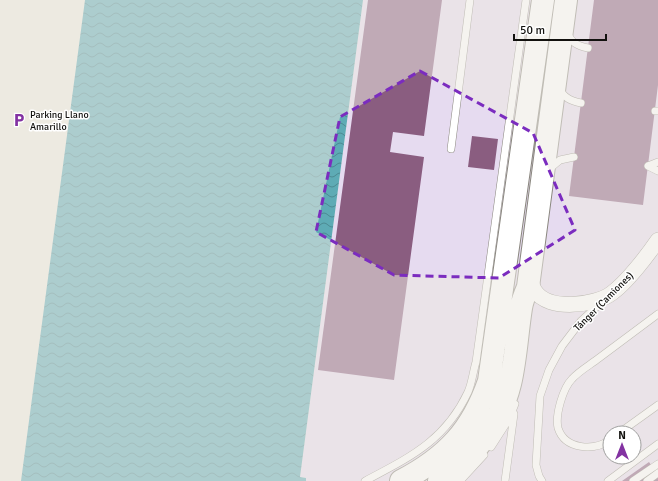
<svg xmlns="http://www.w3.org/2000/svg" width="658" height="481" font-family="Signika,sans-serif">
	<defs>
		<pattern id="water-waves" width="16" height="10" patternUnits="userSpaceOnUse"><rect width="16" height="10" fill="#5eabb5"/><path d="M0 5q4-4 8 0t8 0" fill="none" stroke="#4c8a92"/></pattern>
	</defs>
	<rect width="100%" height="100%" fill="#edeae1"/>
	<!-- industrial -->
	<path fill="#e6dbf0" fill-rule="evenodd" d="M363,0H658V481H306V478L300,477ZM610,433H634V457H610Z"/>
	<!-- water -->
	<path fill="url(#water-waves)" d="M85,0H363L300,477L306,478V481H21Z"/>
	<!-- building -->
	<path fill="#8a5d80" d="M368,0H442L424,136L393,132L390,152L424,157L394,380L318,370Z
		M594,0H658V85L643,205L569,196Z
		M472,136L498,139L494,170L468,167Z
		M649,462L658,475V481H622Z"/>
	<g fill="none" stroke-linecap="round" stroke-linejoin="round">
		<!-- service casing -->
		<g stroke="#8a877f" stroke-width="8">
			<path id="service" d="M567,32C571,43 578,46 588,48
				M559,88C564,98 571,101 581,103
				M655,111H658
				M451,149L470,0
				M648,166L658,171
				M648,166L658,162
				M548,170L560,160L574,157
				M619,433L658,405
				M610,440C594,451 565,450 558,428C555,415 563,388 572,379C579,371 590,365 599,358C619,343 638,329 658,314
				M491,447L509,419L515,404
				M365,481C410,457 445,441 468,392C472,383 473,372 476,362L526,0
				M460,481L484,455
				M505,481L514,414
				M542,481L539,476L536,465L540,396L549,370L562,346L581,321L602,302
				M608,481L658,444
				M633,481L658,464
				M647,481L658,473"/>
		</g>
		<!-- minor casing -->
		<g stroke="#8a877f" stroke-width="16">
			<path id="minor" d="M530,276C531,281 532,287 535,291C548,311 595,306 612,293C627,282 647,256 658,240"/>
		</g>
		<!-- primary casing -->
		<g stroke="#8a877f" stroke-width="24">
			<path id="primary" d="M401,481C447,457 472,430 489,381L543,0
				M439,481C473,458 500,425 510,384C516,359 517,333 521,308C522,301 525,294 528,287L566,0"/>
		</g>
		<!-- service -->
		<use href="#service" stroke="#fff" stroke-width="7"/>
		<!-- minor -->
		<use href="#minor" stroke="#fff" stroke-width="15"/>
		<!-- primary -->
		<use href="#primary" stroke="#fff" stroke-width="22"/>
	</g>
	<!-- marked area -->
	<path d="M0 0H658V481H0ZM420,71L533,133L575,230L499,278L394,275L316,232L340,117Z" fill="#edeae1" fill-opacity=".55" fill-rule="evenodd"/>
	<path fill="none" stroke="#7b2cbf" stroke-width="3" stroke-dasharray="8 5" stroke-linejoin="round" d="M420,71L533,133L575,230L499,278L394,275L316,232L340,117Z"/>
	<!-- icons -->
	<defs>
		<g id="parking-bare" transform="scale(1.08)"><path d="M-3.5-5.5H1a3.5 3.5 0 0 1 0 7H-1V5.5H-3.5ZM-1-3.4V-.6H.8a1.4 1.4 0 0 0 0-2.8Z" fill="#8332a2" stroke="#fff" stroke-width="2.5" paint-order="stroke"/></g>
	</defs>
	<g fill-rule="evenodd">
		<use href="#parking-bare" x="19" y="120"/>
	</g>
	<g text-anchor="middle" stroke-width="3" stroke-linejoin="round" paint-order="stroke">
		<!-- poi labels -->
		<g font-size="10" fill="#12110e" stroke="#fff" text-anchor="start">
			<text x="30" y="118">Parking Llano<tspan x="30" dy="12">Amarillo</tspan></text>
		</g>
		<!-- street labels -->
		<g font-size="10" fill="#12110e" stroke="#fff">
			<text transform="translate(603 301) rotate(-45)" y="4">Tánger (Camiones)</text>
		</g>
	</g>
	<!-- north arrow -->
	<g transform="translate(622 445)"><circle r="19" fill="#ffffff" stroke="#a0a09f"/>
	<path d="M0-3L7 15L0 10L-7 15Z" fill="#8332a2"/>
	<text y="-6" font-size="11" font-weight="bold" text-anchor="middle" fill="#12110e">N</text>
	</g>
	<!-- scale -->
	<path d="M514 34v6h92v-6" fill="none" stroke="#12110e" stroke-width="2"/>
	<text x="520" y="34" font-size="12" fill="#12110e" stroke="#ffffff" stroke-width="3" paint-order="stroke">50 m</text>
</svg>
